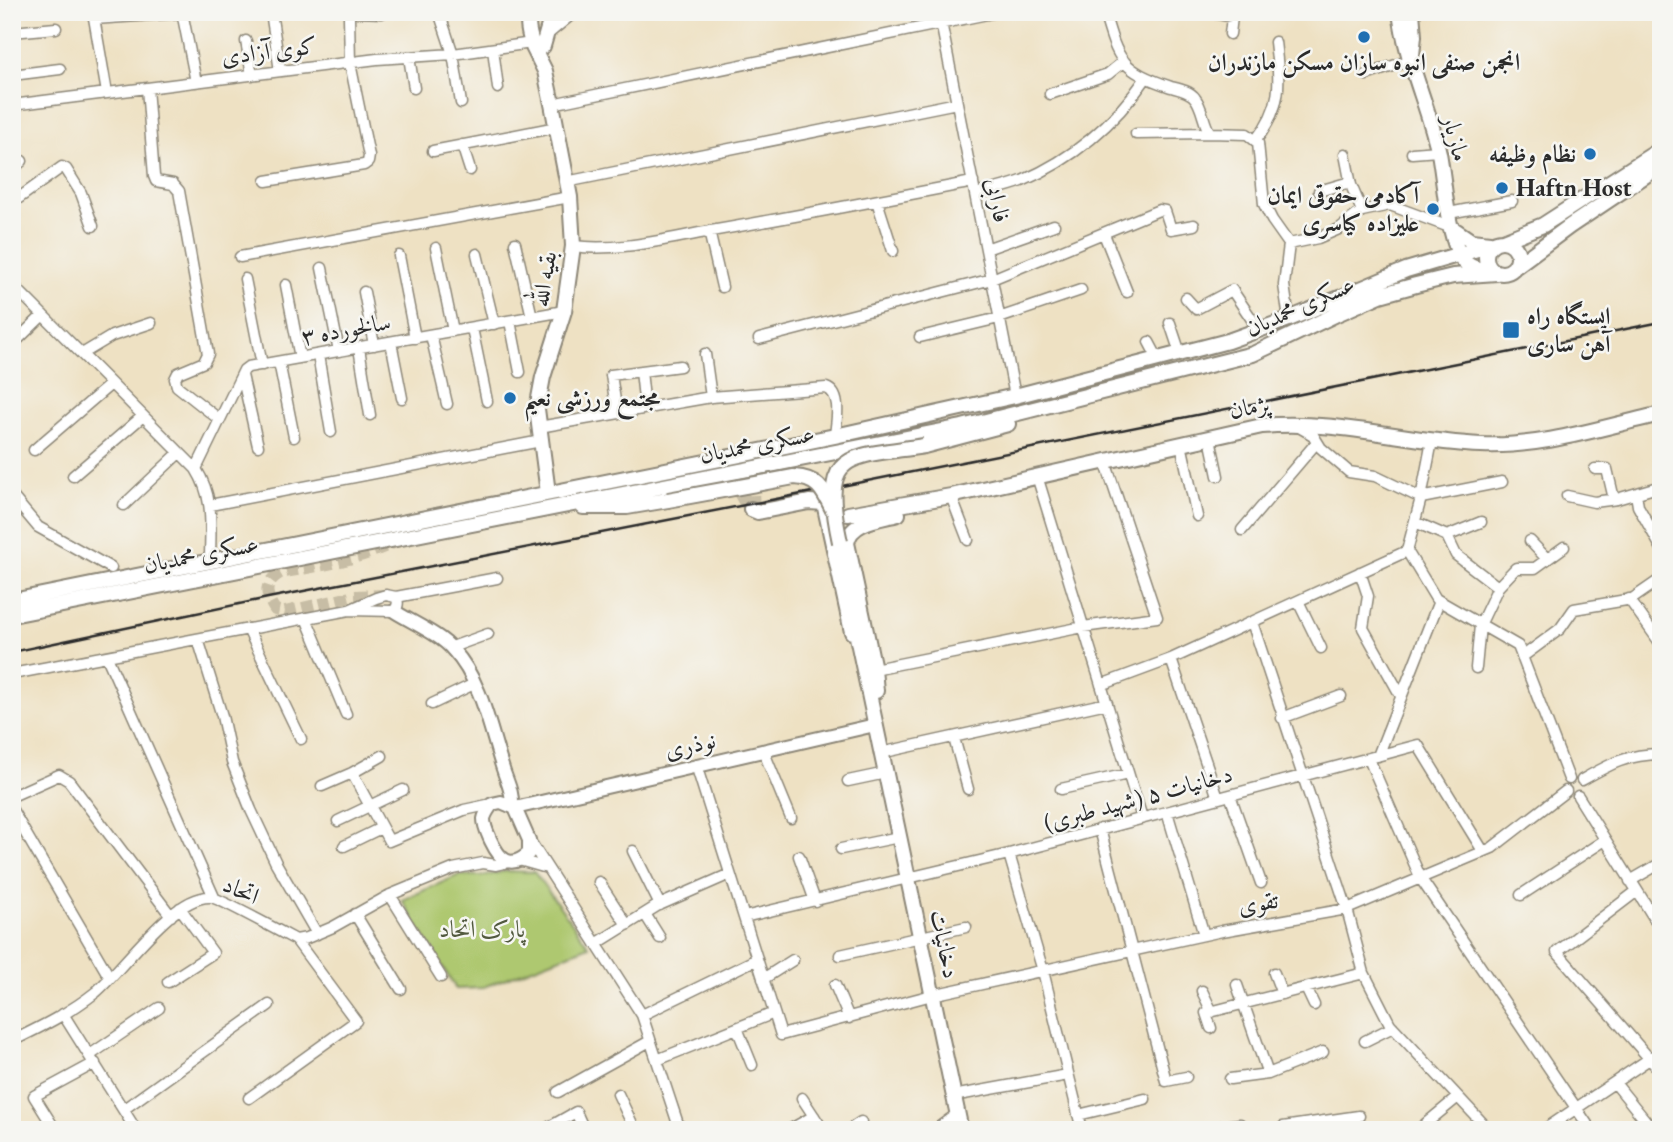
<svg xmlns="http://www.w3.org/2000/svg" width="1673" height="1142" font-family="'EB Garamond',Amiri,serif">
	<rect width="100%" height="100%" fill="#f6f6f2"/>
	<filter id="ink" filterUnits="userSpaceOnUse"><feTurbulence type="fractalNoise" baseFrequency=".0143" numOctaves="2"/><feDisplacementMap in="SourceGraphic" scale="14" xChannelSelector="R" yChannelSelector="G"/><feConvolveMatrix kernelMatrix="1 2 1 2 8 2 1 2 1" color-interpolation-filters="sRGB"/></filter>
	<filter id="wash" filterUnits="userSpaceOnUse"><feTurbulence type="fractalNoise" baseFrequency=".00686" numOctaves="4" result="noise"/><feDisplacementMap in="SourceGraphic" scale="28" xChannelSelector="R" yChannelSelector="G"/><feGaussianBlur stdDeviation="1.57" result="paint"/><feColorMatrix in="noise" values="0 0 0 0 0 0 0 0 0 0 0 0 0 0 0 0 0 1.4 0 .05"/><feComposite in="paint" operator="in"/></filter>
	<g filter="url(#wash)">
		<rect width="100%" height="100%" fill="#eee1c3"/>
		<!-- green -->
		<path fill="#aec86f" stroke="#6c7a4d" stroke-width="2" d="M505,871L534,872L589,946L481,988L456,989L402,900L459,875L485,876Z"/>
	</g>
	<g filter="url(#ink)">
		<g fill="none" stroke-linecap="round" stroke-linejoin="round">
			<!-- tertiary-tunnel -->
			<path stroke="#c7bda5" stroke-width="12" stroke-dasharray="12 6" stroke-linecap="butt" d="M385,595L355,596L285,612L275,610C265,595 263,583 280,573C318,566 359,560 395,542"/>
			<!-- secondary-tunnel -->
			<path stroke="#c7bda5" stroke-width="14" stroke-dasharray="14 7" stroke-linecap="butt" d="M723,480C743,486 738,496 751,509
				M751,509C755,498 749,486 754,476"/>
			<!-- minor casing -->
			<g stroke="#8c8677" stroke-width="13">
				<path id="minor" d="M93,12L107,93
					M182,12L196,82
					M271,12L280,71
					M357,12L382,13
					M439,12L453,54L461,103
					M939,12L1015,396
					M1104,12C1118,61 1121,70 1171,87C1179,89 1190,91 1195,98C1203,108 1203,123 1210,133L1247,134L1258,143L1264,204L1272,220L1289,244
					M1208,12L1232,17L1230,34
					M541,13L571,15L585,12
					M94,19L182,13
					M12,32L56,28
					M548,34L571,15
					M246,41L252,75
					M493,49L498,88
					M409,57L414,88
					M12,75L60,69
					M1366,75L1411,60
					M147,88L154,176L156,181L173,184L179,191L208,354L204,362L178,373L175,379L177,386L220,420
					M1050,94L1108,74L1124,61
					M552,104L997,12
					M12,105L377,59L453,54L532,43
					M1136,134L1210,133
					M1256,140C1283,105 1280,84 1275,42
					M462,145L470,170
					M433,151L557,127
					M1412,153L1438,151
					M1345,154L1351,185L1362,211
					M12,169L22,161
					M266,181L364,165L368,162L369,156L350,63L349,17L351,12
					M566,182L957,103
					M1319,191L1350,182
					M975,194C990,190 1007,187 1022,181C1073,159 1115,123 1146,78
					M877,201L893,251
					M12,203L62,167L66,169L81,193L93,226
					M1449,213L1512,201
					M709,231L722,287
					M1104,234L1127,292
					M515,243L532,317
					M573,246C619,252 666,239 711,231C798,216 885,199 973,182
					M436,248L453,331
					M986,249L1054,225
					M477,254L494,324
					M399,256L415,338
					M240,257L570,197
					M322,268L339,351
					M245,279L262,365
					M12,284L196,469C215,499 210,527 210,561
					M286,285L300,358
					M364,292L374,345
					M1186,298L1196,309L1232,290L1259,330
					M1289,319L1284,285L1289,244L1318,238L1339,229L1362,211L1390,205L1452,228
					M510,321L520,372
					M1170,323L1180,353
					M472,328L487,401
					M431,335L447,404
					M920,337L999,318L1081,290
					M759,339L992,279L1159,210L1165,211L1171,229L1194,225
					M391,342L402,398
					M1149,342L1158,359
					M12,345L43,315
					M359,348L370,415
					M82,354L112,336L151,323
					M705,354L711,397
					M318,355L331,432
					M279,362L294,437
					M641,371L645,408
					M242,375L258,446
					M617,413L611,375L680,366
					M539,427L711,397L826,388C843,394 836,422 835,436
					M1299,427L1313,435L1321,448L1349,472L1375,476L1421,498L1502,482
					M1210,438L1218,476
					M1432,441L1421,498L1407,551L1436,599L1518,646L1569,779
					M1181,444L1197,516
					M34,450L111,384
					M196,469L244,370L248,367L564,311
					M1595,469H1607L1614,499
					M73,476L143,416
					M1037,476L1142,818
					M1636,494L1638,506L1661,547
					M12,496L38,527L111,568
					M951,496L968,540
					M1567,496L1594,502L1617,499L1661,486
					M124,505L179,453
					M210,505L541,441
					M1415,522L1447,536L1456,555L1498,587
					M1242,530L1317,442
					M1447,536L1481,522
					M1530,541L1547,559
					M1360,572L1368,596L1363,628L1401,696
					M396,597L497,578
					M1629,599L1661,644
					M1298,601L1321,648
					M306,618L346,714
					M1252,622L1347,909L1364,973L1390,1024L1489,1130
					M248,629L301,739
					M198,639L222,716L232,762L251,810L276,863L317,934
					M452,647L488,634
					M107,657L214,897
					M1522,657L1560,629L1574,609L1632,599L1661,579
					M1171,659L1218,798
					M1476,668L1480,625L1498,587L1516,568H1535L1564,547
					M874,669L1083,627L1157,617L1105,461
					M12,674L349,610L376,598L386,595L396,597C399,602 398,607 394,611L349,610
					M1101,685L1171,659L1407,551
					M432,704L474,684
					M1282,718L1341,696
					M954,738L968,789
					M763,750L791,818
					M885,752L1107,703
					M1378,756L1439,601
					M1369,759L1421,879L1591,1130
					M696,765L781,1035L932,995L1222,931L1347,909L1492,848L1566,791
					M352,773L389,841L464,810L492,804
					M1582,780C1610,764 1628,754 1661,754
					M848,781L886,773
					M322,786L352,773L382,756
					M1061,789L1128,774
					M1230,795L1261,883
					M12,796L59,775L69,781L171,916
					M1578,796L1661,929
					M12,810L110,978
					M1167,812L1204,935
					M338,821L403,790
					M1100,829L1166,1081L1186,1077
					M530,841L642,1015L679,1127L677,1130
					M344,846L381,828
					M841,849L899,837
					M633,851L660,905
					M1009,854L1043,971L1082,1130
					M799,856L815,901
					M519,860L547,868
					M1630,881L1661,863
					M599,882L627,925
					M1637,891L1557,952L1661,1072
					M390,895L441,977
					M1521,895L1605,840
					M355,914L401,989
					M645,914L660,938
					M744,917L1009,854L1418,745L1483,851
					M596,944L657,906L730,874
					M840,955L966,927
					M1274,973L1282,994
					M763,979L793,960
					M168,982L213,953L180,908
					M835,985L849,1018
					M1237,985L1268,1074
					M1306,988L1314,1005
					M1202,991L1212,1012
					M63,1014L136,1130
					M642,1015L757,959
					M737,1028L752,1065
					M1211,1028L1206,1013L1364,973
					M12,1041C41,1027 71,1012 96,992C124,968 173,896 210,897C217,897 283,933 296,940L307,938L333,927L390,895L453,869L483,863L496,865L509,862
					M1365,1041L1393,1027
					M90,1055L159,1008
					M657,1060L774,1013
					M1230,1079L1268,1074L1323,1052
					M1615,1083L1653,1130
					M558,1092L650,1041
					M618,1094L635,1130
					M953,1096L1068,1075
					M249,1098L356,1021L296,940
					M802,1098L823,1130
					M124,1109L269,1005
					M1078,1115L1145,1099
					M12,1116L20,1130
					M1283,1127L1359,1116
					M54,1128L34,1096L95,1063
					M791,1129L814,1116
					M544,1130L576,1112L584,1130
					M849,1130L861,1122
					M935,1130L957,1114
					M1217,1130L1216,1127L1240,1124
					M1418,1130L1458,1097
					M1544,1130L1661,1051"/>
			</g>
			<!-- tertiary casing -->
			<g stroke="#8c8677" stroke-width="16">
				<path id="tertiary" d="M394,611C411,622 441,635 453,650C482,681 490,730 503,769C507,782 513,792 512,806
					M501,802L515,808L529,840V853C510,870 500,860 491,841C488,834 484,827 484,819C485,813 489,809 492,804Z
					M515,808L875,725"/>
			</g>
			<!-- secondary casing -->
			<g stroke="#8c8677" stroke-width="18">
				<path id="secondary" d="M533,12C524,21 530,36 533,47L543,46L549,25L547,17L540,12
					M1400,12C1406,61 1428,105 1439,153C1445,186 1446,223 1459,254C1464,265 1474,268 1485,271
					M533,47L545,71L552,104L570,197L573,246L564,311L543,377L537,409L548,493
					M1412,55L1414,36L1412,12
					M1452,228L1471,241L1490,243
					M1486 257a16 16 0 1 1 32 0a16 16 0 1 1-32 0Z
					M1503,241L1543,225L1661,149
					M1516,266L1570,226L1661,165
					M924,446L1008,424
					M583,507H627L668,500
					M751,509L758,512L809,502L824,503L852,632
					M848,514L951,496L1262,426C1336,419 1408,442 1481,445C1541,448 1603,427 1661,414
					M12,601L835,436L1015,396L1228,341L1289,319L1406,270L1491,245
					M12,615L962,427L1253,354L1339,313L1380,295L1416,285L1453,276L1497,273
					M856,618V632L961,1130
					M876,691L874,669L847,543C850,521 880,519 898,514"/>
			</g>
			<!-- minor -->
			<use href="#minor" stroke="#fff" stroke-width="10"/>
			<!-- tertiary -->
			<use href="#tertiary" stroke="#fff" stroke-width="12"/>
			<!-- secondary -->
			<use href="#secondary" stroke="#fff" stroke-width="14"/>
			<!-- rail -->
			<path stroke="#2b2b2b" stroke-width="2.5" d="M12,652L268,598L832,488L1661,322"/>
			<!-- secondary-bridge casing -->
			<g stroke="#8c8677" stroke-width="18" stroke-linecap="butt">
				<path id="secondary-bridge" d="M668,500L794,477C818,478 823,490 833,510
					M840,542C820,450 846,458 924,446"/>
			</g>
			<!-- secondary-bridge -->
			<use href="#secondary-bridge" stroke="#fff" stroke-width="14"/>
		</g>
	</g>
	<!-- markers -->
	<g fill="#1f6fb2" stroke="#f6f6f2" stroke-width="2.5">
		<circle cx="1364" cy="37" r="7"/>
		<circle cx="1590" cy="154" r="7"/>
		<circle cx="1502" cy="188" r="7"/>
		<circle cx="1433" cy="209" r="7"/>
		<rect x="1502" y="321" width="18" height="18" rx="3.5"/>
		<circle cx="510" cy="398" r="7"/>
	</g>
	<g text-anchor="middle" stroke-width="5" stroke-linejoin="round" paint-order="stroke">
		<!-- street labels -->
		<g font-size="24" fill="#2b2b2b" stroke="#f6f6f2">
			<text transform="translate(269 51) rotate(-7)" y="8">کوی آزادی</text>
			<text transform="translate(1456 138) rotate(76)" y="8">مازیار</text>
			<text transform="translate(998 200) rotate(79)" y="8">فارابی</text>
			<text transform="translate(544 279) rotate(-81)" y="8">بقیه الله</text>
			<text transform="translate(1300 306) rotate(-24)" y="8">عسکری محمدیان</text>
			<text transform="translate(346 329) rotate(-10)" y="8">سالخورده ۳</text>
			<text transform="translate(1249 407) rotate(-10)" y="8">پژمان</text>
			<text transform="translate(757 444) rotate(-11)" y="8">عسکری محمدیان</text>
			<text transform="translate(201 554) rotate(-11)" y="8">عسکری محمدیان</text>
			<text transform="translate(690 745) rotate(-13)" y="8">نوذری</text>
			<text transform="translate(1138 798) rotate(-15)" y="8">دخانیات ۵ (شهید طبری)</text>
			<text transform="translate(241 890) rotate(24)" y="8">اتحاد</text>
			<text transform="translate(1258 903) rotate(-10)" y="8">تقوی</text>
			<text transform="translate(945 944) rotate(78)" y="8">دخانیات</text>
		</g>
		<!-- poi labels -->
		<g font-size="24" font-weight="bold" fill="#2b2b2b" stroke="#f6f6f2" text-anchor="start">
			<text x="1364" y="70" text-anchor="middle">انجمن صنفی انبوه سازان مسکن مازندران</text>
			<text x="1576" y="162" text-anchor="end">نظام وظیفه</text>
			<text x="1516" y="196">Haftn Host</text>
			<text x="1419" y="203" text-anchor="end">آکادمی حقوقی ایمان<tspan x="1419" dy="28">علیزاده کیاسری</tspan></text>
			<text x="1527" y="324">ایستگاه راه<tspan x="1527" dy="28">آهن ساری</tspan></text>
			<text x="524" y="406">مجتمع ورزشی نعیم</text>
		</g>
		<!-- park labels -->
		<g font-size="24" fill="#525a3f" stroke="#f6f6f2">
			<text x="482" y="937">پارک اتحاد</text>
		</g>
	</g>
	<!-- margin -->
	<rect width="1673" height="1142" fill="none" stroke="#f6f6f2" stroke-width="42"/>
</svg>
